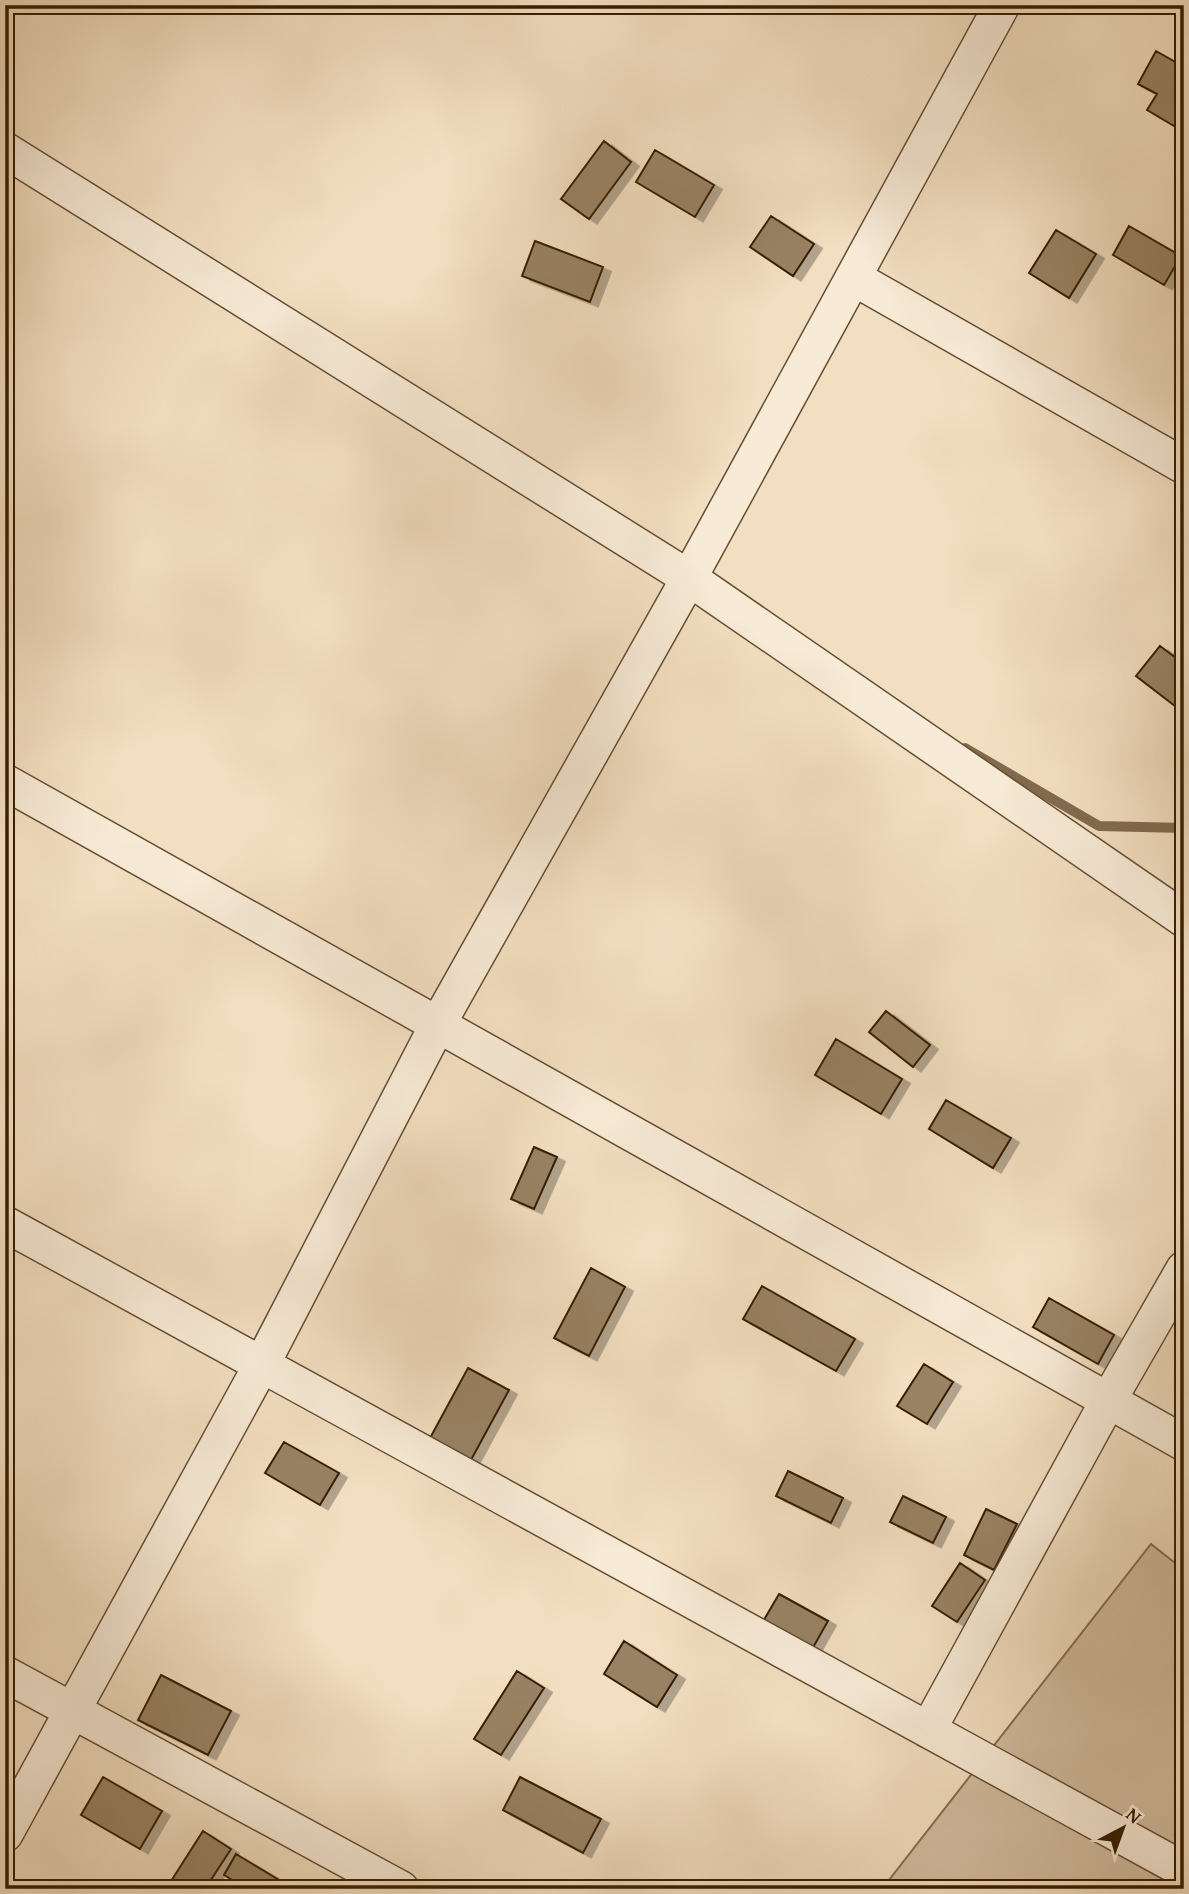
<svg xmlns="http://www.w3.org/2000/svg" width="1189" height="1894" font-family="'Gentium Book Plus',serif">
	<defs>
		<filter id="shadow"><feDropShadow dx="8" dy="4.5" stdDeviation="0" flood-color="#0004"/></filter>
	</defs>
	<rect width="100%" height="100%" fill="#f2dec0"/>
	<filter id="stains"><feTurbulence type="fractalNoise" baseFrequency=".00286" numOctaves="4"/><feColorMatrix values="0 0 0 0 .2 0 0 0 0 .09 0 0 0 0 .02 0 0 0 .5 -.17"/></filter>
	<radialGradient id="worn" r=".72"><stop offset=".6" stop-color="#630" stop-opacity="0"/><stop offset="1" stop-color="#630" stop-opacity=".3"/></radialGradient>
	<!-- green -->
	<path fill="#d2bda0" stroke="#846e50" stroke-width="2" d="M1151,1544L1184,1570V1889H882Z"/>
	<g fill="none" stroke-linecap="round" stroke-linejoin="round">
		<!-- stream -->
		<path stroke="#816a4d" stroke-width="10" d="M965,748L1099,826L1184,828"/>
	</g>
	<!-- building -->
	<path fill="#988264" stroke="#371e01" stroke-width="2" filter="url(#shadow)" d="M1156,51L1184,67V109L1174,126L1147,110L1157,94L1138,84Z
		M604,141L631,162L589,219L561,199Z
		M655,150L714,185L695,217L636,182Z
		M771,216L814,244L793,276L750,247Z
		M1129,226L1181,256L1164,285L1113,255Z
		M1056,230L1096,254L1069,298L1029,273Z
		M535,241L603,267L590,302L522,276Z
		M1160,646L1184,664V713L1136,676Z
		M886,1011L930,1045L913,1067L869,1032Z
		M836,1039L902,1079L881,1114L815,1075Z
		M946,1100L1011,1138L993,1168L929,1129Z
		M534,1147L557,1157L534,1209L511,1199Z
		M591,1268L625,1287L589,1356L554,1338Z
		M762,1286L855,1339L836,1371L743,1319Z
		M1049,1298L1114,1335L1098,1364L1033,1327Z
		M924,1364L953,1382L927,1424L897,1406Z
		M468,1368L509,1390L465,1471L424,1449Z
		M284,1442L339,1473L320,1505L265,1473Z
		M788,1471L843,1498L831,1523L776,1496Z
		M903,1496L946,1517L933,1543L890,1522Z
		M986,1509L1017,1524L994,1570L964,1555Z
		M960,1563L985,1580L957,1622L932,1606Z
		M779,1594L828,1621L810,1653L761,1625Z
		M624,1641L677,1675L657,1707L604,1674Z
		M517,1671L544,1688L501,1755L474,1739Z
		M161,1675L231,1711L208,1755L138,1720Z
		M103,1777L162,1811L140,1849L81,1815Z
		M520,1777L601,1819L583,1853L503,1810Z
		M203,1831L231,1849L205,1889H166Z
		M236,1854L294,1889H247L224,1875Z"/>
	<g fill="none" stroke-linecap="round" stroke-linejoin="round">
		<!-- street casing -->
		<g stroke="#664e31" stroke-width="38">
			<path id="street" d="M5,150L689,578L1184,919
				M854,278L1184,466
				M5,782L1184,1443
				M5,1224L1184,1870
				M5,1674L401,1889
				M928,1730L1108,1401L1184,1269
				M5,1834L262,1364L438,1024L689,578L1002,5"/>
		</g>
		<!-- street -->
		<use href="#street" stroke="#f7ead6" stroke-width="35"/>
	</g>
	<!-- margin -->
	<rect width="1189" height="1894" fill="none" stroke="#f2dec0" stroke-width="28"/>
	<rect x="7" y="7" width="1175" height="1880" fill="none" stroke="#371e01" stroke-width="3.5"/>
	<rect x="14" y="14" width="1161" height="1866" fill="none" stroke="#371e01" stroke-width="2"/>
	<!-- north arrow -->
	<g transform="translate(1123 1828) rotate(41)" stroke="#f7ead6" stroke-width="5" paint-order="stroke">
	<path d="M0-5L12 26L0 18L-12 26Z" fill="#371e01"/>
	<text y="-10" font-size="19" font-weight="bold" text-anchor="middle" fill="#371e01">N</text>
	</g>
	<rect width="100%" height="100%" filter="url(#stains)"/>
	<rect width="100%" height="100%" fill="url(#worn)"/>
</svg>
